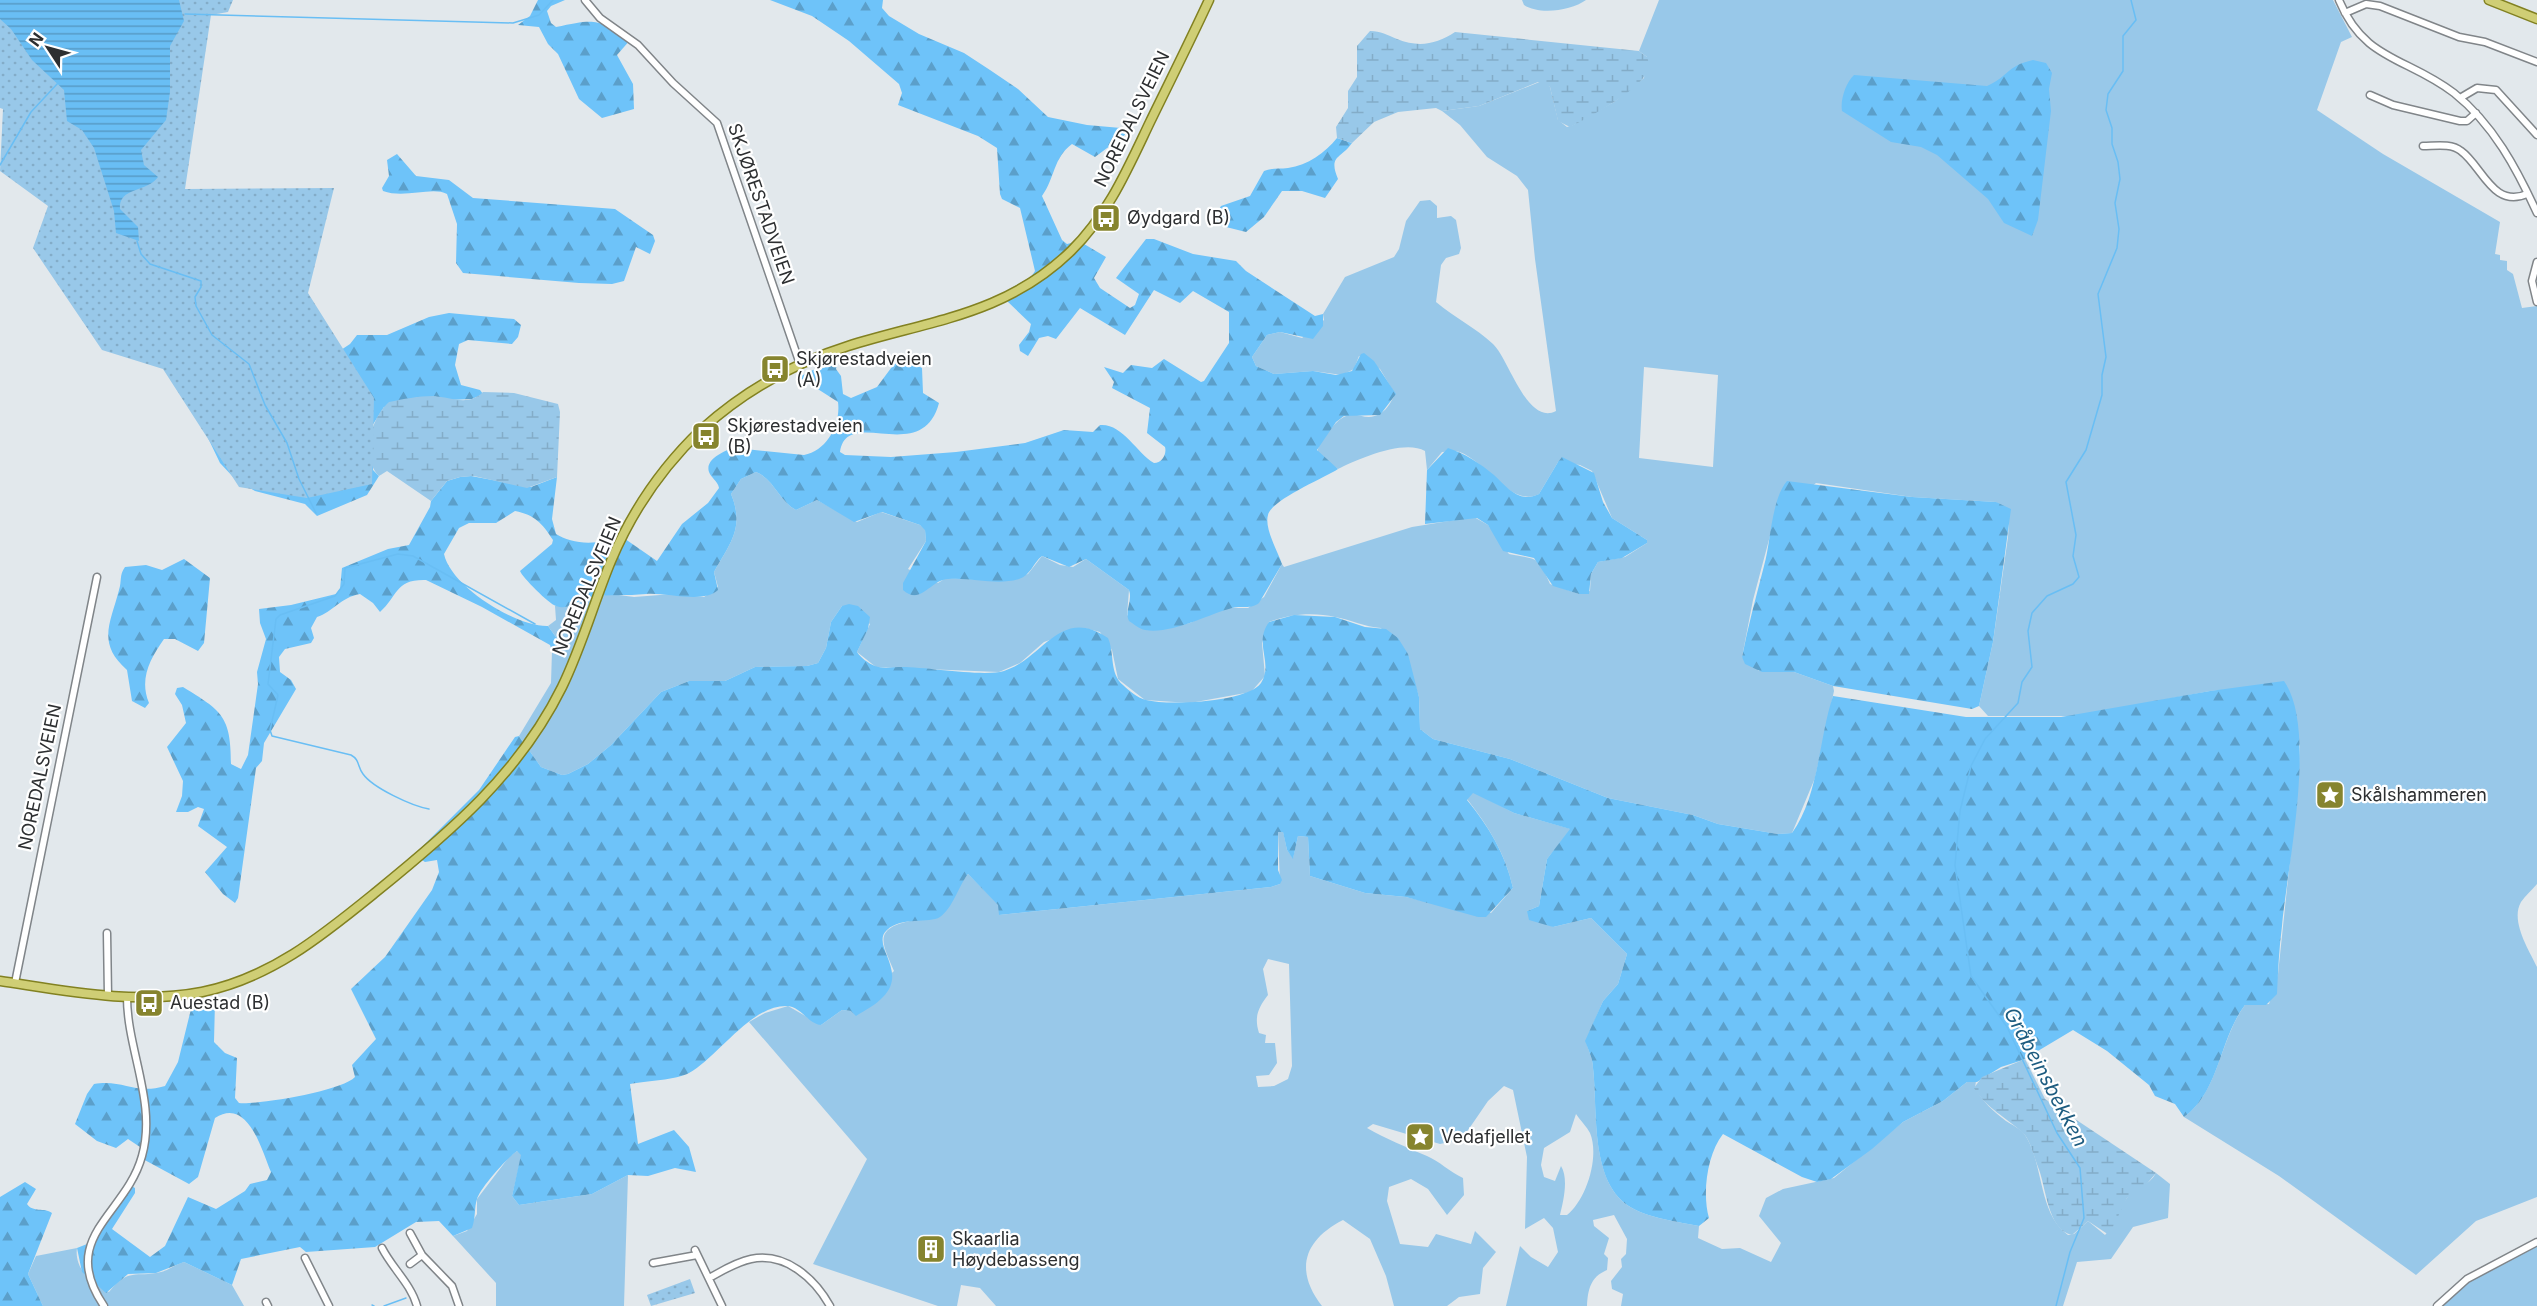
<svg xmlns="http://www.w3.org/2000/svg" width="2537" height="1306" font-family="Inter,sans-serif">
	<defs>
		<pattern id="forest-firs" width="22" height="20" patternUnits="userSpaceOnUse" patternTransform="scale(1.5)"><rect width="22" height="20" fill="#6ec3f9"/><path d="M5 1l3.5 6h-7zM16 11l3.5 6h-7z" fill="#5b9fca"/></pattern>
		<pattern id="wetland-marsh" width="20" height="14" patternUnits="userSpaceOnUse" patternTransform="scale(1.5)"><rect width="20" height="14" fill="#98c8e9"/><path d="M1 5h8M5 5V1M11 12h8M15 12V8" fill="none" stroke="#83acc8"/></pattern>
		<pattern id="park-dots" width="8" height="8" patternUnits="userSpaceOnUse" patternTransform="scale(1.5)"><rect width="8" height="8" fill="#98c8e9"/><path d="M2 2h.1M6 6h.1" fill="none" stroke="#83acc8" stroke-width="1.8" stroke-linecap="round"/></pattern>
		<pattern id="water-rules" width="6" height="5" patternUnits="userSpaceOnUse" patternTransform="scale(1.5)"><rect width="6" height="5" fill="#69bef4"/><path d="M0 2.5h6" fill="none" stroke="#579bc6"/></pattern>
	</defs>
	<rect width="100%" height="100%" fill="#e2e8ec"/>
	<!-- grass -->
	<path fill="#98c8e9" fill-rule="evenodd" d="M1522,0H1586C1571,11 1539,15 1524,5Z
		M1659,0H2333L2352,37L2341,42L2317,110L2383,154L2500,222L2495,254L2500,255V260L2507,261V270L2513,274L2522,308L2537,306V884C2532,890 2525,896 2521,902C2510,921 2529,950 2537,967V1197L2476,1221L2416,1275L2279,1176L2184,1117C2219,1092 2220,1038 2245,1005L2269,1004L2278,974L2298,784L2300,745L2246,688L2210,691L2077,716H1988L1979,706L1993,642L2008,537L2009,522L1996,502L1912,497L1816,483L1775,517L1753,600L1742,657L1759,671L1794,672L1833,686L1834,691L1815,778L1792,833L1778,834L1718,824L1693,815L1608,798L1510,759L1433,739L1420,729L1419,697L1413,678L1381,628C1364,627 1352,620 1335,617C1314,612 1289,614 1269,622L1262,643L1265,676L1251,692L1190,703L1145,700L1118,679L1112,650L1100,632L1084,628L1044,642L1020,663L999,672L876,667L857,652L870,624L842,606L831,622L826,648L818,663L807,666L755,667L725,681H689L661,692L611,745L588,764L568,774L562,775L541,767L519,736L551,683L552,651L558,640L548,626L556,620L555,606L576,605L585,599L611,594L634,597L673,594L704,597L718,587L714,572C730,543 745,528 731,494L741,479L756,472C774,479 779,501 796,510L817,500L857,522L881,512L920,525L925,529L926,541L908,569L938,583L946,578L1006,581L1028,574L1042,556L1060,565L1073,567L1086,559L1129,590L1127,615L1146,630L1190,623L1208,614L1229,608H1248L1264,597L1282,564L1284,567L1412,527L1474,517L1488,525L1509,554C1537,560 1537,554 1550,584L1579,594L1590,591L1591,574L1598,562L1625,557L1647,543V540L1612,518L1592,471L1580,465L1558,462L1539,494C1510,509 1484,457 1456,451C1452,451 1446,452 1442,452L1427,470L1425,451C1404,439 1358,459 1338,469L1318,454C1317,446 1321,443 1325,437C1352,396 1360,427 1381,413C1388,409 1392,400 1395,394L1380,369L1359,356L1354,369L1342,375L1313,371L1274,374L1256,366L1252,357L1267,335L1280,332L1302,338L1324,320L1323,314L1345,277L1394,257L1399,249L1406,221L1420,201L1430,200L1437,206V218L1451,216L1456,220L1461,248L1459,254L1446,258L1441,265L1436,302C1454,317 1476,328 1493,344C1509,359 1527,426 1556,411L1535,259L1528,190L1517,176L1487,157L1460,125L1442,111L1479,106L1542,81L1550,87L1558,120L1567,127L1573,125L1614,102L1644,78L1647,57L1639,51ZM1644,367L1718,375L1713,467L1639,458Z
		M1473,792L1514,813L1571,829L1547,859L1539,906L1527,911L1553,927L1591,918L1627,954L1618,984L1603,1001L1586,1041C1588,1050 1593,1059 1593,1068C1598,1110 1589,1184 1632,1208C1649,1218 1679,1222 1699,1226L1698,1238L1722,1249L1740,1248L1771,1262L1781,1243L1759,1216L1766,1198L1783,1189L1834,1178L1903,1122L1943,1101L1967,1082L1976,1081L1975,1088C1983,1102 1994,1112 2006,1121C2012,1125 2021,1129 2025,1135C2044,1164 2038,1214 2068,1235L2074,1234L2088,1221L2105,1235C2117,1223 2117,1210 2127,1198C2135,1188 2149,1186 2156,1173L2170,1184L2168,1218L2133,1227L2111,1259L2077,1262L2063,1306H1621L1623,1294L1612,1289L1611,1281L1622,1267L1621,1259L1626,1254L1627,1239L1614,1215L1593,1220L1594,1226L1609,1238L1604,1254L1608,1258L1607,1270C1590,1277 1588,1290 1587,1306H1506L1520,1246L1531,1257L1548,1267L1558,1252L1553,1228L1544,1218L1525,1229L1527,1157L1513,1090L1504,1086L1488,1101L1462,1139L1440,1144L1373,1124L1367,1128C1386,1139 1406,1147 1427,1156C1439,1161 1450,1172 1463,1178L1464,1195L1447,1215L1428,1189L1411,1179L1389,1187L1387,1201L1400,1244L1428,1247L1436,1234L1471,1244L1475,1231L1496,1252L1483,1268L1480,1294L1459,1297L1447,1306H1394L1386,1276L1370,1239L1343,1220C1304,1240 1294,1270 1322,1306H996L980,1288L961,1285L957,1306H938L813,1264L867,1159L749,1022L765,1013L788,1006L821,1025L842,1010L851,1011L894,971C882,943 873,929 910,921C915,920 923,920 928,917C952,904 953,893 968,874L999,905V915L1271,887L1280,884L1278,832L1283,831L1287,850L1293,858L1298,836L1308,837L1310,876L1365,893L1406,897L1448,907L1491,913L1513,888C1505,853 1489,827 1467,799ZM1268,959L1289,964L1292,1066L1288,1079L1274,1086L1258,1087L1256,1076L1269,1075L1277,1063L1275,1043H1265L1266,1035L1259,1033C1254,1017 1258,1008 1268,995L1263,969ZM1576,1114C1580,1120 1587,1127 1590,1133C1600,1157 1586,1200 1567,1215H1560C1563,1202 1569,1179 1561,1166L1555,1181L1544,1177L1541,1165L1544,1148L1570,1132Z
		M517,1151L522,1154L512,1196L519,1205L592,1194L628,1175L624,1306H496V1283L453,1236L467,1231L477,1214V1199L509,1157Z
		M2537,1242V1306H2437L2448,1293Z
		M77,1248C74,1269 92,1284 109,1292C129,1267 135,1278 161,1272C169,1270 176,1264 184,1262L232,1285L244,1306H43L28,1274L36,1256Z"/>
	<!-- forest -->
	<path fill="url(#forest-firs)" d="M538,0H565L551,6L547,11L551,23L556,27C595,19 596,18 631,39L617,55L633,84L634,109L602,118L579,99L558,54L548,44L539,27L518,25L530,16Z
		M770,0H883L882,8L889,16L919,34L964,53L990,70L1018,89L1048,117L1087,125L1121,128L1126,134L1095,157L1072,144C1053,158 1055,178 1042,196L1062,240L1067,244L1079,241L1106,257L1094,278L1100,288L1130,308L1135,305L1139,294L1116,278L1146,239H1154L1193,254L1236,261L1246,271L1315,316L1323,314V326L1313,339L1280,332L1267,335L1252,357L1256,366L1274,374L1313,371L1336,375L1352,371L1361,354L1364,353L1374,361L1396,394L1380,415L1344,416L1336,422L1317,450L1338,469C1324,478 1271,500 1268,515C1264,528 1278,552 1282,564L1259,603C1250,610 1242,605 1232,608C1209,614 1170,635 1145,630C1139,629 1134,624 1129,621C1124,611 1133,601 1129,590L1086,559L1069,567L1042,556C1033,563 1031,575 1019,579C997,586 971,577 948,579C930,580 921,606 903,590V583L926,541L925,530L920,525L882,512L854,522L817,500L796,510C779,501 774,479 756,472L741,479L731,494C745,528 730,543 714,572L718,590C704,604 665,592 646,594C627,596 609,594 591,597C578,599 570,611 556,606C549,604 522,577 520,571L552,544L553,540C542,523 535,515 515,511L496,523H469L459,528L444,554C451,587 517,627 548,626L558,640L552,651L550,645L482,607L426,580C395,579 398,596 380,612L373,603L360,594C341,597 333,612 317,617L311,628L314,638L311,643L285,649L279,657L280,672L291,680L296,689L264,743L262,761L256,768L238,898L235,903L223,894L205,872L227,847L198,826L204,809L198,807L188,812H176L182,796L183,781L167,747L186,723L182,705L175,694L177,688L183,687C222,711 231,716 231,764L241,769L248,755L258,684L257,672L266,639L260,623L259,609L291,605L336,594L340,589L342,568L388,549L409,545L430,507L431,501L447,481L460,477L471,476L531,487L557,477L552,519L556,534C571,544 604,548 615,532L657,561L682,524L708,503L719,488C718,481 711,478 709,472C704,457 731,449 740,444L745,449L804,455C827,451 841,424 838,402L799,377L813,370L837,365L836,369L841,376L843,394L851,398L877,387L894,364L906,360L922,368L923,393L939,403C922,467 847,405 840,452L845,455L891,457L956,452L1025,443L1064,430L1093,432L1100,425C1122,423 1136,452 1154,463C1162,463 1167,454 1165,447L1147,433L1150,408L1112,388L1114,382L1104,367L1123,373L1131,365L1152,368L1164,359L1201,382L1204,381L1229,343V312L1193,291L1180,303L1154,290L1125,335L1080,308L1056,339L1048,336L1039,338L1028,356L1020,351L1019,345L1029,332L1031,324L1007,301L1004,292L1031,277L1035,271L1020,208L1002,199L1000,194L997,148L978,136L898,105L902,93L899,84L849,41L812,16Z
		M2033,60L2046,63L2052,73L2049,89L2051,111L2038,220L2032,236L2004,223L1988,199L1937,155L1921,147L1891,142L1842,111C1840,100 1846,82 1854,75L1987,86C2008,77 2006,66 2033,60Z
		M1337,138L1352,143C1341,159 1328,155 1338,179L1325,198L1302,191H1282L1264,217L1246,232L1218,225L1215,216L1221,206L1250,196L1264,171C1271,168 1279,169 1288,168C1308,165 1325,153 1337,138Z
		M397,154L416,176L449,180L473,198L615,209L653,235L655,241L650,254L636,247L624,281L612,284L579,283L463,273L456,263L457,224L447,194C432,186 405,199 383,191L382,188L389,176L387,160Z
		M449,313L514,319L521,325L518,337L512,344L468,340L459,344L455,365L461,385L480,390L483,394L472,399L449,400L384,407L372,426L373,470L379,476L367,495L317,516L305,504L255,491L235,479L220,463L208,438L350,344L357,335H387L429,317Z
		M1448,448C1464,453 1481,464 1494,475C1507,487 1519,504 1539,494L1558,462L1562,457L1594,473L1603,502L1612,518L1647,540V543L1622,558L1598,562L1591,574L1589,594H1579L1553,586L1534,558L1503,551L1488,525L1477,518L1425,524L1427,470Z
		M1787,481L1912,497L1996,502L2011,509L1993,642L1979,706L1972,709L1833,686L1794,672H1762L1745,664L1742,657C1748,626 1756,597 1764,566C1771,542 1771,500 1787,481Z
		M184,559L210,578L204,643L198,651L175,639H164C150,659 139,679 149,703L145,708L132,701L127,670C96,643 111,622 119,590C122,581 119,575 125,567L146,565L162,570Z
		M849,604L858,606L870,617L868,629L857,652C861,658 868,663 875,666C882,669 894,667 902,667C927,667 983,677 1004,671C1043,659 1060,605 1108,638C1115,654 1109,673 1123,685C1129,691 1138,698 1146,700C1169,706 1248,702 1261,683C1274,663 1253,644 1269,622L1294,615L1335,617L1365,627L1386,629L1398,638L1408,654L1419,697L1420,729L1433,739L1510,759L1608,798L1693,815L1718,824L1778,834L1792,833C1819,796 1819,737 1833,696L1966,717H2061L2210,691L2284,681C2318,729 2287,867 2282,926C2279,949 2278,971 2277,994L2266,1005H2245C2219,1039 2220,1091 2184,1117L2175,1104L2155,1096L2149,1085L2107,1051L2073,1030L2023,1060L2001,1067L1977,1082H1967L1943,1101L1903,1122L1872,1149L1831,1179L1817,1182L1802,1177L1723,1134C1707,1154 1702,1194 1709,1218L1699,1226C1679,1222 1649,1218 1632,1208C1589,1184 1598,1111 1593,1068C1593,1059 1588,1049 1585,1041L1603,1001L1618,984L1627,954L1591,918L1553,927L1529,920L1527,911L1539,906L1547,859L1570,829L1514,813L1473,793L1467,800C1489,827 1505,853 1513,888L1486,917H1478L1406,897L1365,893L1310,876L1308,837L1298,836L1293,859L1287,850L1283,832H1278V870L1282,880L1280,884L1271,887L999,915L998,905L968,874C958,887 953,908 940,917C929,924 902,916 887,930C870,945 909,971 883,997C876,1005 865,1010 856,1016L851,1011L842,1010L821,1025C808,1024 801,1006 786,1006C750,1006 718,1057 689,1073C677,1080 645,1081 630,1084L638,1144L674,1130L689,1147L696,1172L675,1168L648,1176L628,1175L592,1194L519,1205L512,1196L521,1155L517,1151C507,1158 480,1188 477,1199C474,1208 476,1217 472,1228L453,1236L439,1221L416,1222L375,1247L306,1252L300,1247L241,1259L232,1285L184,1262L156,1273L128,1274L106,1293L82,1272L77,1248L87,1244L108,1208L130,1185L135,1188V1193L112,1229L150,1257L165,1246L188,1197L216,1209L245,1191L250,1184L267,1180L271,1172C262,1151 248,1096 215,1118L198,1177L189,1184L141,1158L138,1156L140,1147L128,1139L116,1148L97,1141L75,1124L87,1094L94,1084C123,1079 135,1095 165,1086L178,1062L192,1005L215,1002L214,1042L225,1053L237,1058L235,1098L239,1103C258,1105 342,1091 355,1077L352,1065L376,1039L351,989L385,957L432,890L439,872L437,860L425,862L414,855L479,790L515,737L519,736L541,767L562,775L568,774L588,764L611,745L661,692L689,681H725L755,667L807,666L818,663L826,648L831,622L842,606Z
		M25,1182L36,1189L27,1204C33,1213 44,1207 52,1213L28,1274L43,1306H0V1197Z"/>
	<!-- wetland -->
	<path fill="url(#wetland-marsh)" d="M1370,31C1381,31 1387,35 1397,39C1419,48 1437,44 1455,32L1639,51L1647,57L1650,66C1644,89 1591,116 1570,127L1558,121L1550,87L1538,82L1479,106L1442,111L1436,108L1398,112L1374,122L1352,143L1337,138L1336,127L1348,108V91L1357,77V46Z
		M483,392L514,393L558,404L560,412L557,477L527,488L474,476L460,477L447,481L431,501L387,471L379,476C360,457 371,418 389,402C403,399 419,396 433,396C451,397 468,407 483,392Z
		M2025,1059L2045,1099L2156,1173L2145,1186L2127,1198L2109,1235L2088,1221L2072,1235C2047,1230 2046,1185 2038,1167C2034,1157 2030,1139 2023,1133C2006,1117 1987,1109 1974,1088L1982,1077Z"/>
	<!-- park -->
	<path fill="url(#park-dots)" d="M0,0H233L228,12L211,15L185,189L334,188L308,293L374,398L372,484L307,498L239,487L163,369L102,350L33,248L48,206L0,171L3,109L0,108Z
		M690,1279L695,1293L651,1306L647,1295Z"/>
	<!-- water -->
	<path fill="url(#water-rules)" d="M0,0H179L184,21L170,46V92L166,120L141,150L144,165L158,177C148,192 118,187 120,209L138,227L139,241L116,233L114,211L94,148L82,130L67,121L64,90L32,60L11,29L0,19Z"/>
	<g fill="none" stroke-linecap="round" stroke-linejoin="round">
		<!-- stream -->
		<path stroke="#69bef4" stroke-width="1.5" d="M185,14L513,23L539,15L553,0
			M0,165L31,112L58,83
			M137,241L141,254L150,264L201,281V287L195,297L196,306L212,335L249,364L265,405L287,443L299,479L316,513
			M429,809C412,806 373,788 363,774C357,766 360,760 351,755L272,736L270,730L278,695L268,684L276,619L280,615L335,596L344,584L345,568L398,554L413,556L535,624
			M372,1305L374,1306
			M384,1306L406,1298
			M2056,1306L2070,1252L2084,1218L2080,1168L2057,1133L2007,1027L1971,976L1955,865L1960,811L1971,766L1985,739L2018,703L2022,682L2032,667L2028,631L2032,613L2047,596L2073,584L2079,577L2073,556L2076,535L2066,482L2086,450L2102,395V375L2106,357L2098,294L2117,248L2119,229L2115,203L2120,179L2118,162L2112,144V128L2106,110L2108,94L2123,71V36L2136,20L2131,0"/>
		<!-- minor casing -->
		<g stroke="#808589" stroke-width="9">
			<path id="minor" d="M585,0L600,18L638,45L673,83L717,123L800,364
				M2339,0C2364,61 2407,57 2454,93C2493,124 2517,169 2537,213
				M2345,13L2366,4L2380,6L2459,37L2485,42L2537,62
				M2370,95L2393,105L2460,121H2467L2476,113
				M2460,98L2477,88L2496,90L2537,135
				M2423,146C2435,146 2451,143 2461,151C2482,166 2493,209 2527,194
				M2537,262L2532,281L2537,302
				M107,933L108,996
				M15,983L97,577
				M410,1233L422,1255L452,1286L459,1306
				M382,1248C392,1268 411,1284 417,1306
				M695,1250L722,1306
				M305,1258L329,1306
				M653,1263L697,1255
				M410,1264L422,1255
				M709,1278C722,1271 736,1262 751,1259C786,1252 815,1279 830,1306
				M266,1302L268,1306
				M104,1306C57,1237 126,1215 142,1156C157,1103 127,1050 127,997
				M2437,1306L2467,1279L2537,1242"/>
		</g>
		<!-- major casing -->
		<g stroke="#828121" stroke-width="11">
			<path id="major" d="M2489,0L2537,19
				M0,981C67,991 135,1005 202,992C271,978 323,935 376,892C450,832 519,774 562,687C582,646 594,602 611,561C632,511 663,466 702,429C744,391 794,363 848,346C931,320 1005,315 1071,251C1108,215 1128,168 1150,122C1170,81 1190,41 1209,0"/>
		</g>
		<!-- minor -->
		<use href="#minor" stroke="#fff" stroke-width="6"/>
		<!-- major -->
		<use href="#major" stroke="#cfce75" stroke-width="8"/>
	</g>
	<!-- icons -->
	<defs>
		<g id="bus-square" transform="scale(1.5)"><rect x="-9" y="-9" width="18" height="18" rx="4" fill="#86842e" stroke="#fff"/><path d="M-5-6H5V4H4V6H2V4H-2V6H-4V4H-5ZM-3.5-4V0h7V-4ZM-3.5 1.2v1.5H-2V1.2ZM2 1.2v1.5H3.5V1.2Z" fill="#fff"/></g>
		<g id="sight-square" transform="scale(1.5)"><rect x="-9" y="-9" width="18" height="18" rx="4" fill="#86842e" stroke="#fff"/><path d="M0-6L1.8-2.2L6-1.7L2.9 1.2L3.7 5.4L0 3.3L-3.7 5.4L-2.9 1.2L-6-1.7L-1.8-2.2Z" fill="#fff"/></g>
		<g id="building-square" transform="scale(1.5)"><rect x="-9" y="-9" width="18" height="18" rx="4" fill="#86842e" stroke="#fff"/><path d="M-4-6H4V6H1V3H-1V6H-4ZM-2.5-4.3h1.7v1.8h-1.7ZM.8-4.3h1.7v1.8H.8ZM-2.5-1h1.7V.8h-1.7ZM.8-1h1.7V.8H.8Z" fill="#fff"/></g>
	</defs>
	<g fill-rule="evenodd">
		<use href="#bus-square" x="1106" y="218"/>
		<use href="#bus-square" x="775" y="369"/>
		<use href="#bus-square" x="706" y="436"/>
		<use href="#sight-square" x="2330" y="795"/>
		<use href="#bus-square" x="149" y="1003"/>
		<use href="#sight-square" x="1420" y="1137"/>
		<use href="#building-square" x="931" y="1249"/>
	</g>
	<g text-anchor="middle" stroke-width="4.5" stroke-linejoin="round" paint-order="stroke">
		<!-- street labels -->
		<g font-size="18" fill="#2d2f31" stroke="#fff">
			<text transform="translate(1132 119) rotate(-64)" y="6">NOREDALSVEIEN</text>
			<text transform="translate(761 204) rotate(71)" y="6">SKJØRESTADVEIEN</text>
			<text transform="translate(587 586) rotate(-67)" y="6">NOREDALSVEIEN</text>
			<text transform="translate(40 777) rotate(-78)" y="6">NOREDALSVEIEN</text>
		</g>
		<!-- poi labels -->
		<g font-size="18" fill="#2d2f31" stroke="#fff" text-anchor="start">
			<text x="1127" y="224">Øydgard (B)</text>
			<text x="796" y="365">Skjørestadveien<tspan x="796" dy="21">(A)</tspan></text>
			<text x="727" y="432">Skjørestadveien<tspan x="727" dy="21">(B)</tspan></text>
			<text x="2351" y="801">Skålshammeren</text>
			<text x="170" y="1009">Auestad (B)</text>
			<text x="1441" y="1143">Vedafjellet</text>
			<text x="952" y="1245">Skaarlia<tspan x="952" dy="21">Høydebasseng</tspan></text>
		</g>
		<!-- water labels -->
		<g font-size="20" font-style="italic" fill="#1d5c80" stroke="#fff">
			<text transform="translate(2046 1077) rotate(62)" y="7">Gråbeinsbekken</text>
		</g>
	</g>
	<!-- north arrow -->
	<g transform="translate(48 48) rotate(306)" stroke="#ffffff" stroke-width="4.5" paint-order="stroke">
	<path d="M0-4.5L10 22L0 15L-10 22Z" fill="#2d2f31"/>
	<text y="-9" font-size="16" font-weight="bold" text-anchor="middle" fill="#2d2f31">N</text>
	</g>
</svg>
